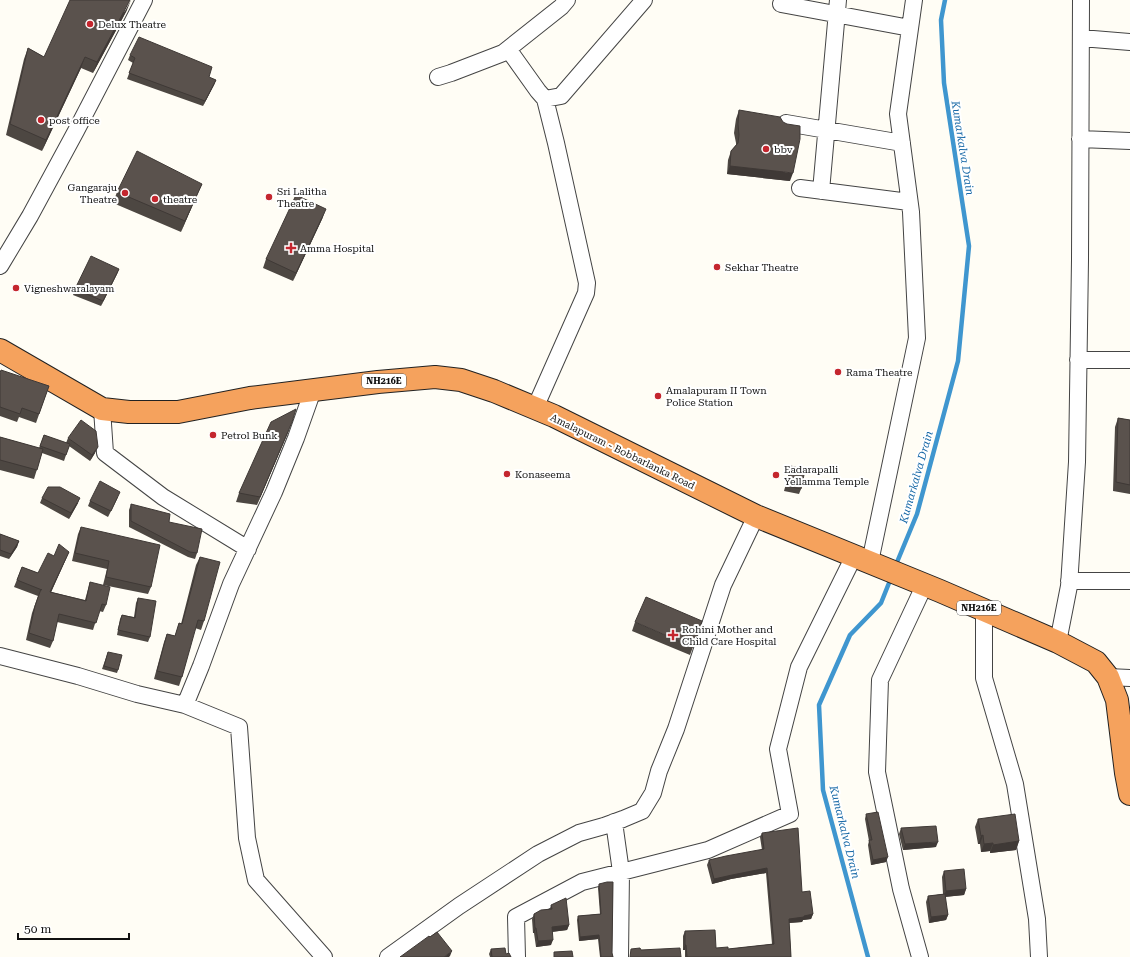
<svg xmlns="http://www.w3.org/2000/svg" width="1130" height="957" font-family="'Roboto Serif',serif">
	<rect width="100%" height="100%" fill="#fffdf5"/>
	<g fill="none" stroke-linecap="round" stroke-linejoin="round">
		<!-- stream -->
		<path stroke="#3f96cf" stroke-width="4.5" d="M895,567L917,514L958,361L969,246L944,83L941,20L945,0
			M868,957L823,790L819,705L850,635L881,603L891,578"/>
		<!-- street casing -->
		<g stroke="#444" stroke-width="18">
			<path id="street" d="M781,4L910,28
				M1081,38L1130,42
				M508,49L538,91L545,99L561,96L644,0
				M438,77L451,73L503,53L561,7L567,0
				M786,123L902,143
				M1080,139L1130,141
				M800,188L909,202
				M821,191L838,0
				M0,266L30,216L76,131L144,0
				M1078,360H1130
				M535,408L586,293L587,283L556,143L545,99
				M102,409L105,453L163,497L248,549
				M870,562L917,338L911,212L898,114L914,0
				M1069,581H1130
				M984,610V678L1015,784L1037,919L1039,957
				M1058,642L1069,586L1077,462L1080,260L1081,0
				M0,656L78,676L137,694L185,705L239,727L247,838L256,880L324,957
				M1108,677L1130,678
				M185,705L201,666L231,584L274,492L296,438L313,390
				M614,822L621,872L620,957
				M388,957L459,906L538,854L579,833L604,826L623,819L642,811L653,793L659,771L676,729L723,585L756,516
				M517,957L516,917L582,882L708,850L790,814L778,749L799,667L854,556
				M920,957L901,889L877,772L880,680L925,584"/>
		</g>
		<!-- highway casing -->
		<g stroke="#222" stroke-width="24">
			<path id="highway" d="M0,350L102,409L129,412H178L250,398L378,382L435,377L461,380L494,391L554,416L756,516L940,591L1058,642L1096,662L1108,677L1117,700L1126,773L1130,794"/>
		</g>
		<!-- street -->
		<use href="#street" stroke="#fff" stroke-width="16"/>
		<!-- highway -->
		<use href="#highway" stroke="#f5a25d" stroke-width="22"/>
	</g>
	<!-- wall -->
	<path fill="#4d4742" d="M127,10L93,73L81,68L42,151L6,135L24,59L28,48L44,57Z
		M130,55L216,80L214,85L203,106L127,79L133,63L128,60Z
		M739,110L790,181L727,174L728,160L731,151L736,145V143L734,133L736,119Z
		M202,184L197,195L181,232L113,203L117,192Z
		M323,217L293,281L263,268L266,259Z
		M119,269L117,274L101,306L73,295L75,289Z
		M0,373L49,386L36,423L19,417L17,422L0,416Z
		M1118,418L1130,420V494L1113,491L1115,427Z
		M289,430L257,505L236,502L239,493Z
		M44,435L66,443L68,438L95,453L90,461L69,446L64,461L42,453L34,479L0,470V437L39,448Z
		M791,466L801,489L799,494L784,491L789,472Z
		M118,497L108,517L88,506L90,501Z
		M42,498L78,503L69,519L40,503Z
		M131,504L169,522L197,553L195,559L188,557L129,527V510Z
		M81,527L151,587L148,594L103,585L107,569L72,561L78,534Z
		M0,534L19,541L17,547L9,559L0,556Z
		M69,552L51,592L85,600L90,582L106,605L103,612L99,611L93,630L57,622L53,641L50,648L26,640L32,613L38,596L14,587L22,567L38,573L54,556Z
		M200,557L204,621L201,630L195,628L182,677L179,686L154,679L164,642L167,634L175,636L179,623L181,624L196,565Z
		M138,598L150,637L148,642L117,635L120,619L122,615L134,617L136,603Z
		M635,622L693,647L690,655L632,631Z
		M108,652L118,670L117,673L102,669Z
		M866,814L886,862L871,865L868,845L869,841L865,819Z
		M978,819L1019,841L1016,850L990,853V851L981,852L980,844H978L975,827Z
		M901,828L936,847L903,850L899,834Z
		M762,833L802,892L813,914L811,919L803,920L802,922L789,923L791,957H685V950H683V936L685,931L716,948L728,949L772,944L766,873L731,879L712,884L707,865L709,860L762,850L760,837Z
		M944,871L966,889L964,895L945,897L948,915L946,920L929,923L926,902L928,896L943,894L942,877Z
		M599,884L612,953L613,957H600L598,939L579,941L577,920L578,916L600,914L598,888Z
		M551,905L569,925L567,930L552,932L551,945L536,947L534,933H533L532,919L534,914L550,909Z
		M491,949L506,954L511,957H490L489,954Z"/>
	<!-- shaded-wall -->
	<path fill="#3f3936" d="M131,0L127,10L93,73L97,62Z
		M85,57L81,68L42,151L46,140Z
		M216,80L214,85L203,106L205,101Z
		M730,166L793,173L790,181L727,174Z
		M202,184L197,195L181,232L185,221Z
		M326,209L323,217L293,281L296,273Z
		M119,269L117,274L101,306L103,301Z
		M292,422L289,430L257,505L260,497Z
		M98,447L95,453L90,461L92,455Z
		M80,498L78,503L69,519L71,513Z
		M19,541L17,547L9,559L11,554Z
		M69,552L66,559L48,599L50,592Z
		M983,835L980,844H978L981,836Z
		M1019,841L1016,850L990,853L993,845Z
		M938,842L936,847L903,850L905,844Z
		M993,843L990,851L981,852L984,844Z
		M888,857L886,862L871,865L873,860Z
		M767,868L766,873L731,879L712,884L714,879L732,875Z
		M966,889L964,895L943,897L946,891Z
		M813,914L811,919L803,920L802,922L787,923L789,919Z
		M948,915L946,920L929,923L931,917Z
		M569,925L567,930L550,932L552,927Z
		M535,928H536L534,933H533Z
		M599,935L598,939L579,941L580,937Z
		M553,940L551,945L536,947L538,941Z
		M685,945H686L685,950H683Z
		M452,951L450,956L449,957H444Z"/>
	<!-- building -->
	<path fill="#5a524d" stroke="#3f3936" d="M70,0H130L97,62L85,57L46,140L10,124L28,48L44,57Z
		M139,37L212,67L209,77L216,80L205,101L129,73L135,58L130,55Z
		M739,110L780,117L783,122L787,124L800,126V139L793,173L730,166L731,151L738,143L739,135L738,124Z
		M137,151L202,184L185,221L117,192Z
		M296,195L326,209L296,273L266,259Z
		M91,256L119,269L103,301L75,289Z
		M1,370L49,386L39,414L22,408L20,414L0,407V373Z
		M296,409L292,422L260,497L239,493L271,422Z
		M1118,418L1130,420V485L1116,482Z
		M81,420L96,431L98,447L92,455L68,438Z
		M44,435L70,444L66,455L40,446Z
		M0,437L43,449L37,470L0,460Z
		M791,466L805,470L801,489L787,486Z
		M100,481L120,492L111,511L90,501Z
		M48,487H60L80,498L71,513L42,498Z
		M131,504L170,514L169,522L202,529L197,553L190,552L131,521Z
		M81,527L160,545L151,587L106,577L109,561L75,553Z
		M0,534L19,541L11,554L0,550Z
		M59,544L69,552L50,592L86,601L90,582L110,587L106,605L102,604L96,623L59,614L53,641L29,633L35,606L41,589L42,590L17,580L22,567L38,573L48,553L54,556Z
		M200,557L220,562L204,621L198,620L182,677L157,671L167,634L175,636L179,623L182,624Z
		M646,597L702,621L693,647L635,622Z
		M138,598L156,601L150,637L118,630L122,615L135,618Z
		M108,652L122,655L118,670L104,666Z
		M878,812L888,857L873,860L869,840H872L866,814Z
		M1015,814L1019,841L993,845V843L984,844L983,835L981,836L978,819Z
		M936,826L938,842L905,844L901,828Z
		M798,828L802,892L810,891L813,914L804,916V917L789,919L791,957H687L686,945H685V931L715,930L716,948L728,947V949L774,944L767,868L732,875L714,879L709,860L726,856L764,849L762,833Z
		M964,869L966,889L946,891L944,871Z
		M607,882H613L612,953L613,957H601L599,935L580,937L578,916L601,914L599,884Z
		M945,894L948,915L931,917L928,896Z
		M566,898L569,925L552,927L553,940L538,941L536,928H535L534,914L541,910L552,909L551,905Z
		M437,932L452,951L444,957H400L429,936L430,937Z
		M505,948L506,954L509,953L511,957H492L491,949Z
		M640,948L641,950L680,948L681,957H630L631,949Z
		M572,951L573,957H554V952Z"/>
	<!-- markers -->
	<g fill="#c4262e" stroke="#fff" stroke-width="1.5">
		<circle cx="90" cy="24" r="4"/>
		<circle cx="41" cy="120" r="4"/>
		<circle cx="766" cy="149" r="4"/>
		<circle cx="125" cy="193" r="4"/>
		<circle cx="269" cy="197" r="4"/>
		<circle cx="155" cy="199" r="4"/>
		<path d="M289 242h4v4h4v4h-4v4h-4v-4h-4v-4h4z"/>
		<circle cx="717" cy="267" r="4"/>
		<circle cx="16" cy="288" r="4"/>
		<circle cx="838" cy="372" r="4"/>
		<circle cx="658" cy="396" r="4"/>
		<circle cx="213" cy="435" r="4"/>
		<circle cx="507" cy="474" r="4"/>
		<circle cx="776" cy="475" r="4"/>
		<path d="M671 629h4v4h4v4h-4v4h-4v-4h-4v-4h4z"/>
	</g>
	<g text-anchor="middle" stroke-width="4" stroke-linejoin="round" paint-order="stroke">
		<!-- shield labels -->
		<g fill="#fff" stroke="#585858" stroke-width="1">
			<rect x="362" y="374" width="44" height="14" rx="3"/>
			<rect x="957" y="601" width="44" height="14" rx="3"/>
		</g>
		<g font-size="9" font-weight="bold" fill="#111">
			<text x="384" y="384">NH216E</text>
			<text x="979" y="611">NH216E</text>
		</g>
		<!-- poi labels -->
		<g font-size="10" fill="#111" stroke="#fff" text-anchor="start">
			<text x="98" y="28">Delux Theatre</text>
			<text x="49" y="124">post office</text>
			<text x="774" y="153">bbv</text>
			<text x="117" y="191" text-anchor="end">Gangaraju<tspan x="117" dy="12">Theatre</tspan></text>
			<text x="277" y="195">Sri Lalitha<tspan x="277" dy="12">Theatre</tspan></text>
			<text x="163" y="203">theatre</text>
			<text x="300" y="252">Amma Hospital</text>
			<text x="725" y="271">Sekhar Theatre</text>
			<text x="24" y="292">Vigneshwaralayam</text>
			<text x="846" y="376">Rama Theatre</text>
			<text x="666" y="394">Amalapuram II Town<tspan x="666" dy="12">Police Station</tspan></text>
			<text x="221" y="439">Petrol Bunk</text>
			<text x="784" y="473">Eadarapalli<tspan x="784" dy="12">Yellamma Temple</tspan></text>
			<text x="515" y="478">Konaseema</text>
			<text x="682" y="633">Rohini Mother and<tspan x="682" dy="12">Child Care Hospital</tspan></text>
		</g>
		<!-- street labels -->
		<g font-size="10" fill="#111" stroke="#fff">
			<text transform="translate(623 451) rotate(26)" y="4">Amalapuram - Bobbarlanka Road</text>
		</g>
		<!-- water labels -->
		<g font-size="11" font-style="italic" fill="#1768a6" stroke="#fff">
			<text transform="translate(963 148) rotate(81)" y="4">Kumarkalva Drain</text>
			<text transform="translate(916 477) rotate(-74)" y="4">Kumarkalva Drain</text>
			<text transform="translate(845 832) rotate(76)" y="4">Kumarkalva Drain</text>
		</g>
	</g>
	<!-- scale -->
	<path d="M18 933v6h111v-6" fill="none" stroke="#111111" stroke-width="2"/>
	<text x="24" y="933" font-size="12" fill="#111111" stroke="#ffffff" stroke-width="3" paint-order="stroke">50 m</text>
</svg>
